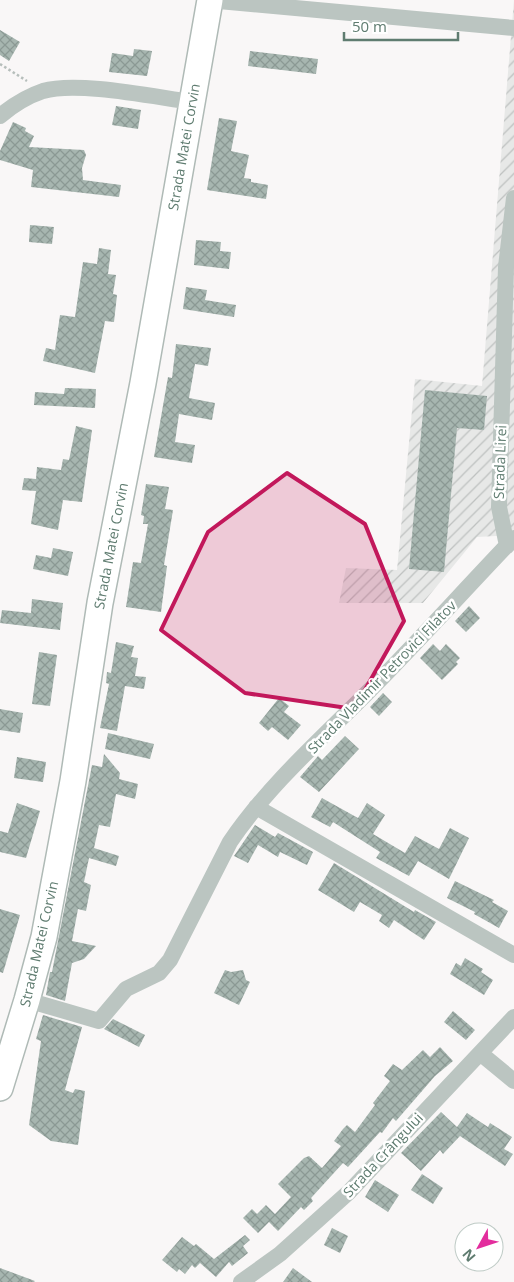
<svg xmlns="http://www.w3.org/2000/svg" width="514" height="1282" font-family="'Open Sans',sans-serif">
	<defs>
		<pattern id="industrial-furrows" width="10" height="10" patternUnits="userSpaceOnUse" patternTransform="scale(1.25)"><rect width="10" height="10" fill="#e7e8e7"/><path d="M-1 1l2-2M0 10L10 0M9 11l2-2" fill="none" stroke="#bec1c0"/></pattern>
		<pattern id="building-cross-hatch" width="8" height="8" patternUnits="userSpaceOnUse" patternTransform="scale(1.25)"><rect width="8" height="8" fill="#a7b6b0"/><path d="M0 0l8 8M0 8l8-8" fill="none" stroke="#8b9994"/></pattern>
	</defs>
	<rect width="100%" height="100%" fill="#f9f7f7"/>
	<!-- industrial -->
	<path fill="url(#industrial-furrows)" d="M514,0V535L477,537L423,603H339L346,568L397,570L415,379L482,386Z"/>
	<!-- building -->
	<path fill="url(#building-cross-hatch)" d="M0,30L20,42L9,61L0,55Z
		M134,49L152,51L147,76L109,72L112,53L133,56Z
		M250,51L318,59L316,74L248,66Z
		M116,106L141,110L138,129L112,125Z
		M219,118L237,121L231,151L249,155L244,178L251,179V182L268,185L266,199L207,190Z
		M13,122L26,128L25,131L34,136L29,147L84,150L86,155L82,168L83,180L121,185L119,197L31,187L33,170L0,160V151Z
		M30,225L54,227L52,244L29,242Z
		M196,240L221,242L220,251L231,252L229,269L194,265Z
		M99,248L111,250L108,274L116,275L113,294L117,295L114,322L105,321L95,373L43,361L46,348L55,350L60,315L75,317L83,262L97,264Z
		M186,287L207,290L205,300L236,305L234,317L183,309Z
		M176,344L211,348L208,366L195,364L189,398L215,403L212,420L179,414L175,442L195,445L192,463L154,457L168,377L172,378Z
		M65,388L96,389L95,408L34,405L35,392L64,394Z
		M425,390L487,396L484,430L457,428L444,572L409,569Z
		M76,426L92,430L82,502L63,500L58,530L31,524L36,491L22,490L24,478L36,479L37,467L61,470L63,459L69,460Z
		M146,484L169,487L165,509L173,510L164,565L167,566L161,612L126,607L133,562L141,563L148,524H143L144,516L141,515Z
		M53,548L73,552L68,576L33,569L36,555L51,558Z
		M32,599L63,603L60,630L0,623L2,610L31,613Z
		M469,606L480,618L466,632L455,621Z
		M116,642L134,646L131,657L138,658L135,676L146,677L144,689L125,686L117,731L100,728L109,684L106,683L107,672L111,673Z
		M433,644L440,651L446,644L460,658L456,662L458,664L442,680L420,658Z
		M39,652L57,655L50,706L32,704Z
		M383,693L392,702L379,716L370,707Z
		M279,698L289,706L284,712L301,725L288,740L272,727L268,731L259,723Z
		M0,709L23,713L20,733L0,730Z
		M108,733L154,744L150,759L105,749Z
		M345,736L359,749L319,792L300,777L318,756L322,760Z
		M104,754L120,773L119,779L138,784L135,799L116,794L110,827L99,825L94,848L119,856L116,866L89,858L84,882L91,885L86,911L78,909L72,941L96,946L84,959L72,963L65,1001L46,995L50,972H52L92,765L102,767Z
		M17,757L46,762L43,782L14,778Z
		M322,798L358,818L367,803L385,815L373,834L405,853L415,836L439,849L450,828L469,838L449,879L418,861L409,876L376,858L380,852L333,822L330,827L311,817Z
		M17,803L40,811L26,858L0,852V831L8,833Z
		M255,825L275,837L278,833L313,852L307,865L280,852L278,857L258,845L248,863L234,856Z
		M334,863L414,912L415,910L436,922L424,940L394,920L389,928L379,921L382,915L360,902L354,912L318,890Z
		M455,881L494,900L492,902L508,911L499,928L474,914L475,912L447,898Z
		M0,909L20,915L3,973L0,972Z
		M465,958L483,969L481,972L493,980L484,995L450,974L456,963L461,966Z
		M225,970L231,972L243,970L246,980L250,982L239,1005L214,993Z
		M453,1011L475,1030L466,1040L444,1022Z
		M43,1015L82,1027L65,1090L73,1093L75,1089L85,1091L78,1145L51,1141L29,1125L41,1041L36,1039Z
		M113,1019L145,1035L139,1047L104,1029Z
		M440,1047L453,1061L435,1076L396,1121L393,1118L382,1133L380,1132L348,1167L343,1163L311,1198L313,1201L304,1210L301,1207L278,1231L269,1222L258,1233L243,1218L252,1209L257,1214L266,1205L275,1214L291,1197L278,1184L304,1158L309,1156L322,1168L341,1146L334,1141L343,1129L347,1125L355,1132L375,1105L373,1103L390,1081L384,1076L393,1064L402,1070L423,1050L430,1057Z
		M441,1112L457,1127L467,1113L488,1127L490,1123L512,1137L504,1149L513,1154L505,1166L460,1136L443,1154L440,1150L421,1171L401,1153Z
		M422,1174L443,1188L433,1204L411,1190Z
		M375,1180L399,1195L388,1212L365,1197Z
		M332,1228L348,1236L340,1253L324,1245Z
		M245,1235L250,1240L243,1246L248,1253L232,1266L229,1262L216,1277L200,1263L195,1268L192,1265L185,1274L179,1269L177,1272L162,1260L182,1237L194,1246L196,1244L214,1259Z
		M0,1268L35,1281L34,1282H0Z
		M293,1268L312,1282H283Z"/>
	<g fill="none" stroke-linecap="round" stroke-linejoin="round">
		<!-- primary casing -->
		<g stroke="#afbab6" stroke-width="28">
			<path id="primary" d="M0,1088L27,1000L44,937L73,781L100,603L143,383L210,0"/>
		</g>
		<!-- path -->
		<path stroke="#b6bebb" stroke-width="2.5" stroke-dasharray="2.5 2.5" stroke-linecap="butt" d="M0,64L27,81"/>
		<!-- street -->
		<path stroke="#bbc5c1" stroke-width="16" d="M208,0L514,28
			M0,116C12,106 28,96 43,91C78,81 154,97 192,102
			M507,546L499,507L506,267L514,198
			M256,807L514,955
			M27,1000L99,1021L126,989L159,973L170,960L230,842C268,786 321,739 368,692C418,642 465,589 514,538
			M480,1053L514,1081
			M241,1282L280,1254L349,1192L514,1017"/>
		<!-- primary -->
		<use href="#primary" stroke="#fff" stroke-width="25"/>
	</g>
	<!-- marked area -->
	<path fill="#c2185b" fill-opacity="0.2" stroke="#c2185b" stroke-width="4" stroke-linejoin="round" d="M287,473L365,524L404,621L354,709L245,693L161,630L208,532Z"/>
	<g text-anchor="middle" stroke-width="5" stroke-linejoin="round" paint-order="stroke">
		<!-- street labels -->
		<g font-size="14" fill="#5f7c70" stroke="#fff">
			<text transform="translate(184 147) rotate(-80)" y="5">Strada Matei Corvin</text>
			<text transform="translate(500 462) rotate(-88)" y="5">Strada Lirei</text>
			<text transform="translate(111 546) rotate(-79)" y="5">Strada Matei Corvin</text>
			<text transform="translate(382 677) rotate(-46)" y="5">Strada Vladimir Petrovici Filatov</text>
			<text transform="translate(39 944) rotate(-77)" y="5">Strada Matei Corvin</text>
			<text transform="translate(383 1155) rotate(-47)" y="5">Strada Crângului</text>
		</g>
	</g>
	<!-- north arrow -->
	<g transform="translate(479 1247) rotate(230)"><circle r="24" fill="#ffffff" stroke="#bfcbc6"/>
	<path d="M0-4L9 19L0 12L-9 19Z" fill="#e32d9d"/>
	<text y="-8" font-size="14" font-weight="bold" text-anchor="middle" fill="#5f7c70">N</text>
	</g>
	<!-- scale -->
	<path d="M344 32v8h114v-8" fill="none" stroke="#5f7c70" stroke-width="2.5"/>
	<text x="352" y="32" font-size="15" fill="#5f7c70" stroke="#ffffff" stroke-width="4" paint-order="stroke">50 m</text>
</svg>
